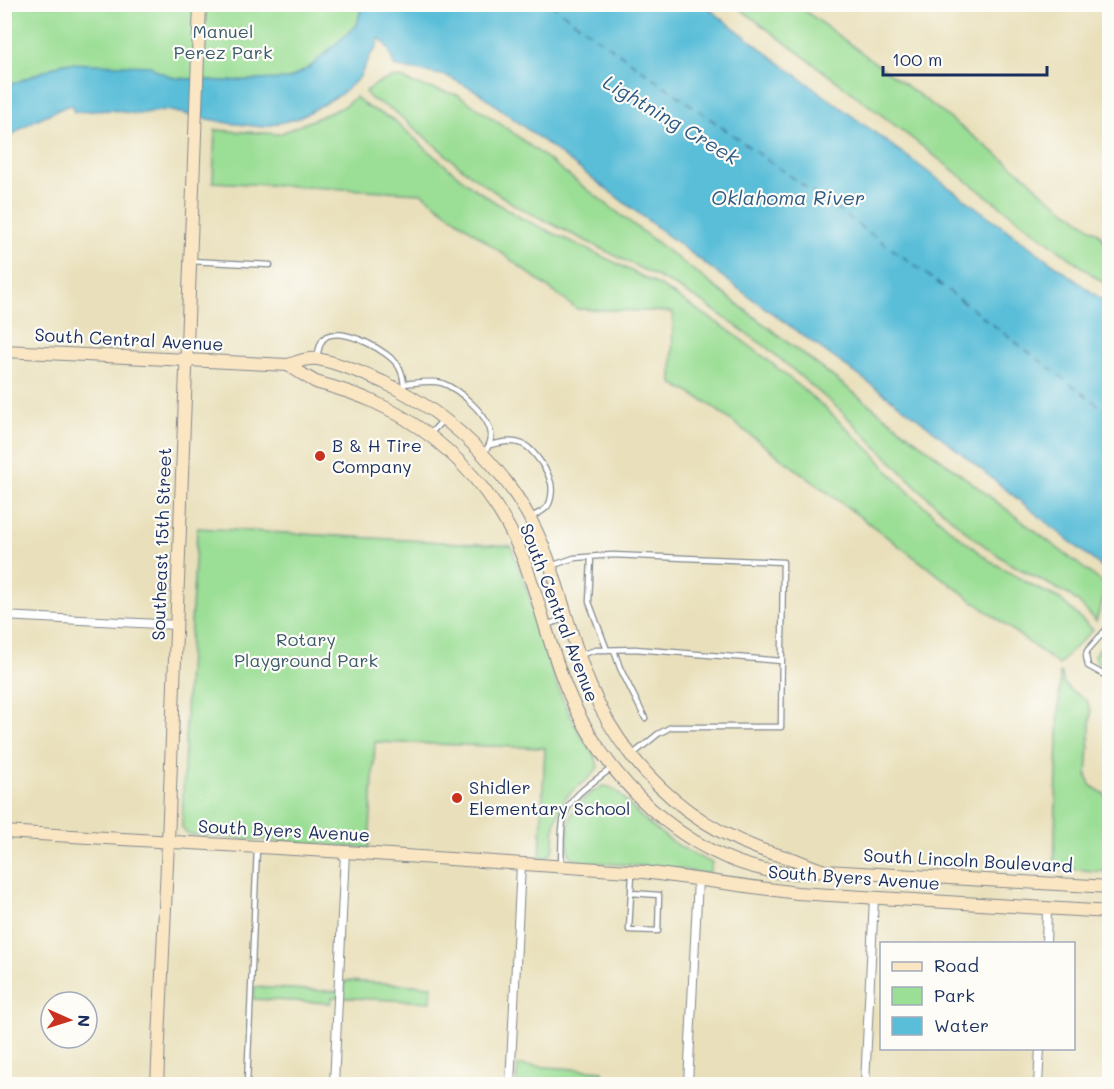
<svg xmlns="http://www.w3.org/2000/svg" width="1114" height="1089" font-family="Mali,sans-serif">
	<rect width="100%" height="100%" fill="#fdfcf7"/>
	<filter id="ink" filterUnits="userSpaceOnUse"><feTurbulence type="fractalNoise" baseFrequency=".0167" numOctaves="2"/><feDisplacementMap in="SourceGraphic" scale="12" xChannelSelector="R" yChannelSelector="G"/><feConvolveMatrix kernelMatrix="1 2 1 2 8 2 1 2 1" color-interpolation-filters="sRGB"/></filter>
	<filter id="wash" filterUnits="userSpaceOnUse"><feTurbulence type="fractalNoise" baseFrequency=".008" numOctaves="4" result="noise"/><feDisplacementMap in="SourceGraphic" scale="24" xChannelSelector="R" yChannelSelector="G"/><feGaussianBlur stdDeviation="1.35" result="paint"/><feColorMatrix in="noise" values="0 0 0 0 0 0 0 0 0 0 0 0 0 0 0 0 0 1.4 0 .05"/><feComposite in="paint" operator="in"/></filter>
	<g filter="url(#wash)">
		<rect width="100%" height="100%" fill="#e9e0bb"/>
		<!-- green -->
		<path fill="#9bde95" stroke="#5b867a" stroke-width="1.5" d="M355,4L361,9L357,25L310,67L289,79L222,81L174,78L157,71L64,63L7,86L5,89V5Z
			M735,5H797L934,106L1029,179L1043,193L1099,234L1109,246V287L980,191L879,113Z
			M394,77L401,78L414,84L458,95L512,132L1107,586L1109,588L1104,596L1096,621L1079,603L1069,595L1009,563L971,536L925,495L840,410L766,347L702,302L668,282L518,207L492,190L464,170L393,110L371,99L365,92L378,83Z
			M356,97L366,106L394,120L434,156L472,187L498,204L521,218L616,263L662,287L727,329L764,357L823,406L876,456L888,471L909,492L951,530L990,561L1033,586L1060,599L1093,630L1069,653L1059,665L706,402L672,383L673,312L577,309L421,193L213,182L215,130L279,134L341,108Z
			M198,528L511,546L528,593L546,655L559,691L575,725L596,758L598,767C590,783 569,788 561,805C559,810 557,818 555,823C553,836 559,858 540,858L545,748L375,742L369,848L193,835L187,833L182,827L187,686L197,531Z
			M1106,640L1109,642V670L1098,663L1094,656Z
			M1060,673H1062L1063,682L1069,689L1087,701L1091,712L1087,776L1090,785L1109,797V872L1054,868Z
			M603,786C615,786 625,800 632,808C654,830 683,851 712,863L709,874L671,868L584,862C579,861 575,860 571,856C565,847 568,819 574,810C581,799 593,791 603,786Z
			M345,981L432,986L431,1002L332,997L331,1003L253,999L254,987L344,992Z
			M518,1065L603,1071V1084H516Z"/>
		<!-- water -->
		<path fill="#5abed8" stroke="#3a769b" stroke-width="1.5" d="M355,5H704L780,63L1109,305V573L919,419L736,287L478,92L447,76L394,66C392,55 388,45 379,38L376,49L371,54L359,78L341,94L299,118L263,127L228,123L166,110L137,114L111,110L74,112L72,104C48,114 23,123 5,142V89L7,86L64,63L151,66L157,71L175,78L222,81L289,79L310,67L357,25L361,9Z"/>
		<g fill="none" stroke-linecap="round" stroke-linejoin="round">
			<!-- ferry -->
			<path stroke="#2e5a83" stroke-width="1.5" stroke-dasharray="8 6" stroke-linecap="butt" d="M550,4L913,264L1110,414"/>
		</g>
	</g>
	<g filter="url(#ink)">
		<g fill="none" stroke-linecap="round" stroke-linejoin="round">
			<!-- lane casing -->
			<g stroke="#82888c" stroke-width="7">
				<path id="lane" d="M191,261L270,265
					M317,357C319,349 320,340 327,336C346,328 389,351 399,367C403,374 404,382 404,390
					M404,384C416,383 430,380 442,383C459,389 491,417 491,436C491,443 488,447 484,453
					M429,435L442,421
					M490,445C502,442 515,439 526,446C534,451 548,471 550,480C553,486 552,501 547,507C544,511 536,514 532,517
					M591,557L589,602L607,650
					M551,566L574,558L612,555L783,562L781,727H671L658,734L632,755
					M546,625L567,618
					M1110,625L1087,651L1086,656L1088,666L1110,678
					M614,650L620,668L645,718
					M579,655L596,650L635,649L782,661
					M561,864C562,849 560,832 564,817C570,795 595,781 612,768
					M631,893L659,895L658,931L629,930L632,874
					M247,1084L257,848"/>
			</g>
			<!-- street casing -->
			<g stroke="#82888c" stroke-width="10">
				<path id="street" d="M4,380L6,351
					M4,616L177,625
					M1046,944L1047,909
					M334,1084L345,852
					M510,1084L521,865
					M688,1084L698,879
					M865,1084L874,898
					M1038,1084L1040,1048"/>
			</g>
			<!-- secondary casing -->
			<g stroke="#82888c" stroke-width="14">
				<path id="secondary" d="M4,351L288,365C295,363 303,359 310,359C324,357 369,376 383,382C456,416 519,480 547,556C573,627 581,693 631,755C664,797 707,829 757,848C769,853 783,856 796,860C806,864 815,868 825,871
					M288,365C298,371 306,377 316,382C321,384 327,385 333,387C346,391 359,395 372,401C416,421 455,452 485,491C533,552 538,618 566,687C602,776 685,861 784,873C798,874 812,872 825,871L1110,887
					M4,832L345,852L644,872L797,893L1110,912
					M157,1084L168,842L200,4"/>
			</g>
			<!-- lane -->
			<use href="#lane" stroke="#fff" stroke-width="4.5"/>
			<!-- street -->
			<use href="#street" stroke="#fff" stroke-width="8"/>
			<!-- secondary -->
			<use href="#secondary" stroke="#fbe6c4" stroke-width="12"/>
		</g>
	</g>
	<!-- markers -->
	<g fill="#c8321e" stroke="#fdfcf7" stroke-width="2">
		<circle cx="320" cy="456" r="6"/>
		<circle cx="457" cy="798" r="6"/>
	</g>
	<g text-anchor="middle" stroke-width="4.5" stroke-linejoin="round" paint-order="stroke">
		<!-- park labels -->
		<g font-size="18" fill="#3b5b6c" stroke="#fdfcf7">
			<text x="223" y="38">Manuel<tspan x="223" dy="21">Perez Park</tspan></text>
			<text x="306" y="646">Rotary<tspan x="306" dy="21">Playground Park</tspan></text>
		</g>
		<!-- street labels -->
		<g font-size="18" fill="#1b2f5e" stroke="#fdfcf7">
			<text transform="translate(129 340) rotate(3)" y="6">South Central Avenue</text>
			<text transform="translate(162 544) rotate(-88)" y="6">Southeast 15th Street</text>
			<text transform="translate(559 613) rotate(69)" y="6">South Central Avenue</text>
			<text transform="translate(284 831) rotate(3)" y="6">South Byers Avenue</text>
			<text transform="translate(968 861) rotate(3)" y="6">South Lincoln Boulevard</text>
			<text transform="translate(854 878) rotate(4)" y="6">South Byers Avenue</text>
		</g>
		<!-- poi labels -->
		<g font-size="18" fill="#1b2f5e" stroke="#fdfcf7" text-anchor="start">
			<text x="332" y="452">B &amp; H Tire<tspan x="332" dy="21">Company</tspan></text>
			<text x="469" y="794">Shidler<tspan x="469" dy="21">Elementary School</tspan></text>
		</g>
		<!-- water labels -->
		<g font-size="20" font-style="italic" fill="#2e5a83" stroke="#fdfcf7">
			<text transform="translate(671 120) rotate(31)" y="7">Lightning Creek</text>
			<text x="788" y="205">Oklahoma River</text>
		</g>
	</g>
	<!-- margin -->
	<rect width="1114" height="1089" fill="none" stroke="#fdfcf7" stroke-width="24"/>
	<!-- legend -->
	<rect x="880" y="942" width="195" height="108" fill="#fdfcf7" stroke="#a3aaba" stroke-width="1.5"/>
	<rect x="892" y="962" width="30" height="9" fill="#fbe6c4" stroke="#a3aaba" stroke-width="1.5"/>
	<text x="934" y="972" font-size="18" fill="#1b2f5e">Road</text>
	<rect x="892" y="987" width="30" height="18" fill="#9bde95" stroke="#a3aaba" stroke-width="1.5"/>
	<text x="934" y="1002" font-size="18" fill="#1b2f5e">Park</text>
	<rect x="892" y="1017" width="30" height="18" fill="#5abed8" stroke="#a3aaba" stroke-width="1.5"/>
	<text x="934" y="1032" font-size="18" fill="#1b2f5e">Water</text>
	<!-- north arrow -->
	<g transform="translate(69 1020) rotate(93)"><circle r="28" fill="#fdfcf7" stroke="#a3aaba" stroke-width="1.5"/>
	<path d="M0-4.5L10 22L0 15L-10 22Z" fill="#c8321e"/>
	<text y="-9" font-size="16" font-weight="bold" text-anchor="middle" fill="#1b2f5e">N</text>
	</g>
	<!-- scale -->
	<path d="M883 66v9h164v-9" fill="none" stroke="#1b2f5e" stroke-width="3"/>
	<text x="892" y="66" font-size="18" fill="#1b2f5e" stroke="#fdfcf7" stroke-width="4.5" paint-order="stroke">100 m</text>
</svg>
